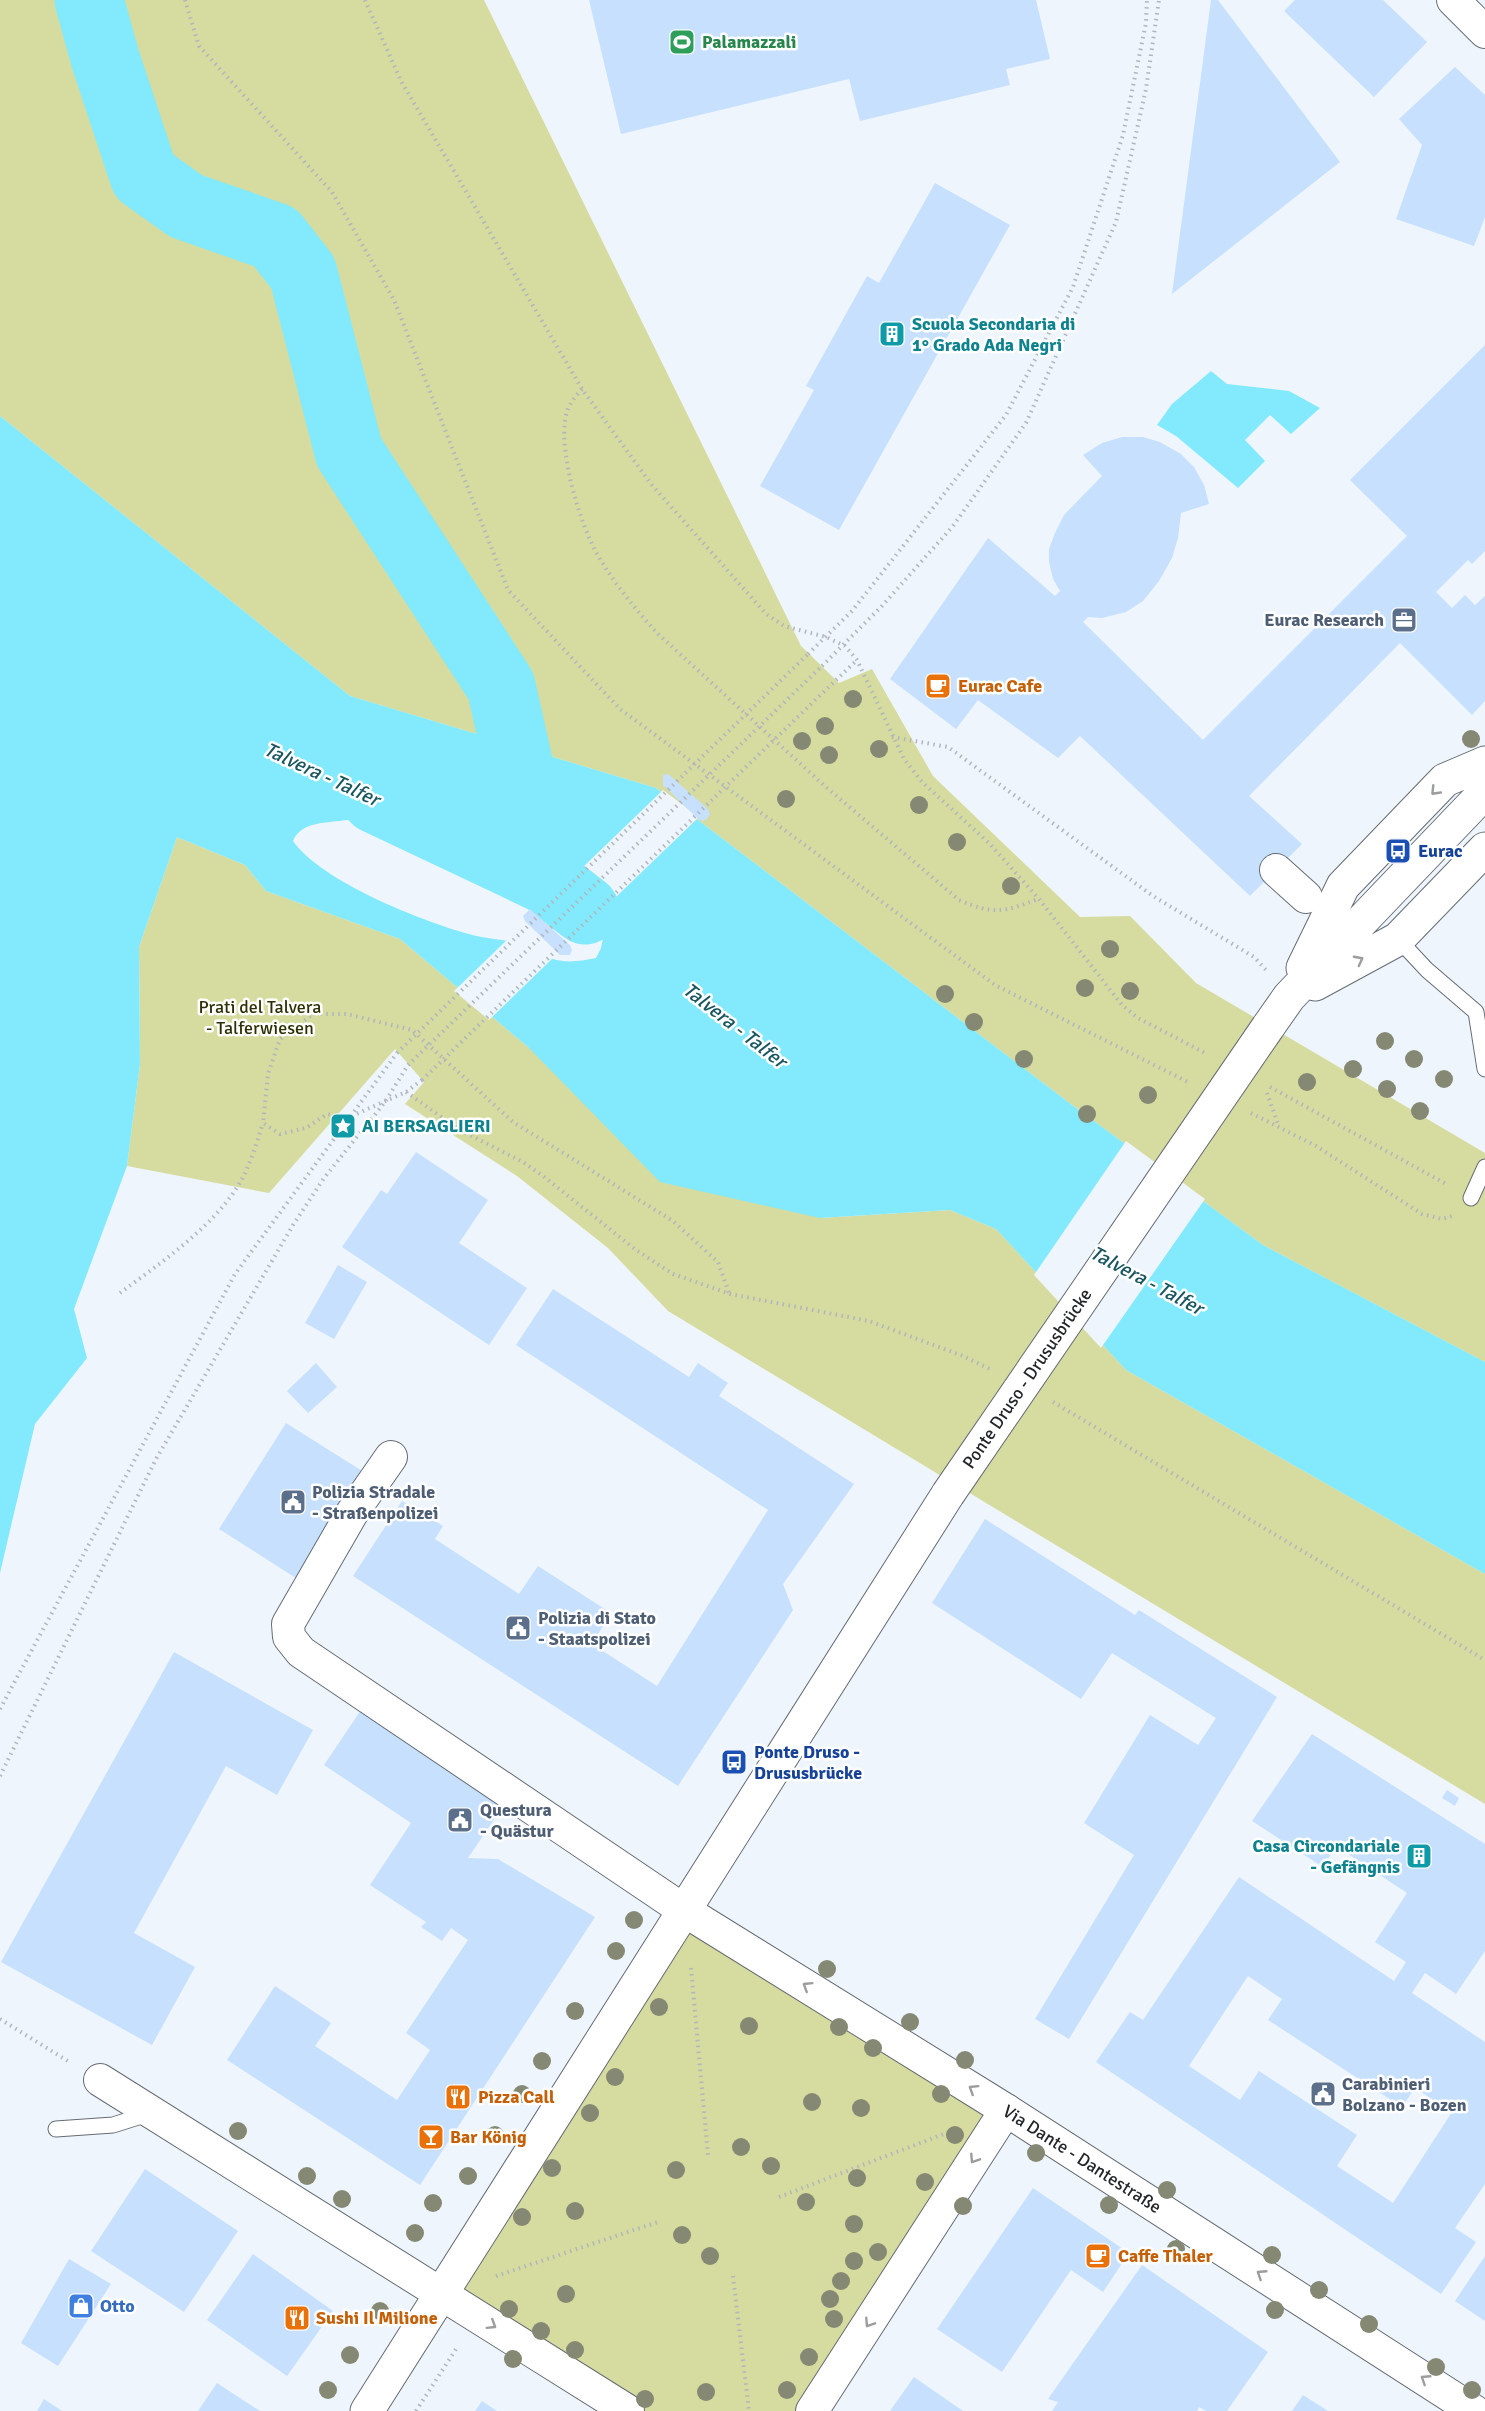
<svg xmlns="http://www.w3.org/2000/svg" width="1485" height="2411" font-family="Signika,sans-serif">
	<rect width="100%" height="100%" fill="#eff5fd"/>
	<!-- green -->
	<path fill="#d6db9f" d="M0,0H484L801,646L839,683L872,669L933,776L1080,917L1130,916L1196,983L1485,1153V1362L1263,1245L1068,1102L656,788L350,696L0,416Z
		M177,837L245,865L266,891L400,939L528,1047L820,1218L950,1210L996,1229L1126,1370L1485,1574V1804L668,1311L608,1248L517,1176L405,1104L424,1082L395,1049L269,1193L127,1166L140,1064L139,947Z
		M685,1911L1006,2110L812,2411H628L443,2293Z"/>
	<!-- water -->
	<path fill="#82eafc" fill-rule="evenodd" d="M1211,371L1227,384L1289,391L1320,408L1291,434L1270,415L1245,440L1265,461L1238,488L1176,436L1157,425L1172,404Z
		M0,416L350,696L656,788L1068,1102L1263,1245L1485,1362V1574L1126,1370L996,1229L950,1210L820,1218L660,1182L528,1047L400,939L266,891L245,865L177,837L139,947L140,1064L127,1166L74,1309L87,1358L35,1424L0,1573ZM347,820L416,829L496,848L531,887L553,886L597,921L604,934L601,948L596,958C577,962 560,964 543,955C535,951 526,945 518,943C502,939 485,939 469,934C421,921 321,881 293,841C301,821 328,823 347,820Z"/>
	<!-- pier -->
	<path fill="#eff5fd" d="M663,790L699,817L591,921L556,893Z
		M509,938L522,941L554,957L489,1020L454,991Z
		M1126,1141L1205,1199L1101,1348L1034,1275Z"/>
	<g fill="none" stroke-linecap="round" stroke-linejoin="round">
		<!-- river -->
		<path stroke="#82eafc" stroke-width="69" d="M89,0L105,58L144,176L186,206L275,237L303,273L349,452L501,686L535,838
			M376,799L545,879L585,910"/>
	</g>
	<!-- building -->
	<path fill="#c6e0fe" fill-rule="evenodd" d="M589,0H1036L1050,59L1006,69L1010,85L860,121L849,79L621,134Z
		M1211,0H1218L1340,162L1172,294Z
		M1295,0H1383L1427,42L1374,97L1284,11Z
		M1455,67L1485,95V217L1474,246L1396,219L1422,145L1399,119Z
		M935,183L1010,225L839,530L760,486L814,390L806,386L867,276L879,283Z
		M1485,345V551L1472,564L1468,560L1436,592L1452,608L1465,595L1475,605L1485,596V701L1472,715L1400,643L1249,796L1302,844L1250,896L1080,736L1058,758L978,700L956,729L890,679L988,538L1055,596L1060,591L1053,579L1049,562V549L1055,533L1064,515L1102,476L1083,455L1102,443L1122,437H1143L1160,442L1181,454L1194,467L1204,485L1209,504L1181,513L1178,538L1172,558L1159,581L1143,601L1126,612L1102,618L1088,617L1083,622L1203,740L1407,536L1350,480Z
		M668,774L708,809L710,814L707,819L703,821L698,819L663,785V775Z
		M530,909L570,945L572,950L570,955H560L525,921L523,916Z
		M416,1152L488,1200L459,1243L527,1288L489,1345L342,1247L381,1190L387,1194Z
		M338,1265L367,1282L334,1339L305,1323Z
		M553,1289L689,1377L698,1363L728,1383L719,1396L854,1484L783,1584L793,1610L678,1786L353,1576L402,1501L443,1526L435,1539L519,1594L538,1566L611,1613L592,1644L657,1686L768,1510L516,1345Z
		M316,1363L337,1387L308,1413L287,1391Z
		M286,1423L367,1474L299,1580L219,1529Z
		M985,1519L1135,1615L1139,1610L1277,1697L1069,2039L1035,2019L1134,1855L1084,1823L1150,1715L1198,1745L1216,1718L1112,1653L1081,1699L932,1603Z
		M174,1652L313,1730L277,1795L226,1766L134,1933L195,1967L152,2045L1,1962Z
		M365,1704L508,1799L468,1858L498,1859L595,1917L420,2185L227,2060L275,1986L331,2023L315,2046L397,2100L430,2050L406,2033L468,1940L451,1928L442,1941L421,1927L426,1922L370,1885L411,1823L324,1765Z
		M1312,1734L1485,1844V1951L1456,1994L1425,1973L1412,1993L1485,2042V2184L1455,2228L1476,2242L1441,2294L1096,2062L1130,2012L1143,2020L1239,1877L1394,1981L1406,1962L1375,1942L1407,1893L1336,1846L1323,1867L1252,1821ZM1248,1976L1282,1999L1268,2020L1402,2107L1415,2088L1452,2112L1393,2203L1337,2166L1357,2135L1259,2071L1240,2100L1189,2066Z
		M1447,1790L1459,1798L1455,1806L1442,1798Z
		M145,2169L238,2231L184,2312L91,2251Z
		M1033,2188L1129,2253L1103,2292L1071,2270L1002,2372L937,2329Z
		M253,2254L333,2311L287,2376L207,2320Z
		M1485,2256V2321L1455,2301Z
		M69,2259L111,2284L58,2366L21,2343Z
		M1142,2265L1268,2352L1227,2411H1206L1199,2407L1197,2411H1052L1058,2402L1048,2399Z
		M914,2377L963,2411H890Z
		M217,2383L260,2411H198Z
		M1303,2395L1328,2411H1292Z
		M44,2399L62,2411H37Z
		M482,2401L497,2411H475Z"/>
	<g fill="none" stroke-linecap="round" stroke-linejoin="round">
		<!-- lane casing -->
		<g stroke="#666c73" stroke-width="17">
			<path id="lane" d="M1398,939L1427,970L1476,1012L1485,1069
				M1471,1198L1485,1167
				M56,2129L113,2125L151,2113"/>
		</g>
		<!-- street casing -->
		<g stroke="#666c73" stroke-width="34">
			<g id="street">
				<path d="M1453,0L1485,32"/>
				<path d="M1276,870L1306,897"/>
				<path id="s1" d="M391,1457L352,1513L288,1624L289,1637L301,1652L685,1911L1006,2110L1474,2411"/>
				<path d="M100,2080L628,2411"/>
				<path d="M812,2411L1006,2110"/>
			</g>
		</g>
		<!-- secondary casing -->
		<g stroke="#666c73" stroke-width="35">
			<path id="secondary" d="M1303,968L1343,886L1445,780L1485,763
				M1315,984L1398,939L1485,849
				M1268,1027L1289,997L1485,792
				M367,2411L948,1494"/>
		</g>
		<!-- path -->
		<path stroke="#b1b6bc" stroke-width="4" stroke-dasharray="1.5 4.5" stroke-linecap="butt" d="M185,0L199,46L332,192L394,300L508,590L620,709L995,985L1188,1082
			M365,0L401,81L582,389L651,484L766,614L784,626L826,637L845,646L857,660L904,759L922,782L990,844L1039,899L1122,1005L1138,1018L1205,1053
			M582,389C573,399 566,408 565,421C560,457 580,523 597,554C614,583 635,609 658,634L827,788L959,900C994,915 1004,912 1038,899
			M808,654L852,611L1006,415L1073,287L1123,135L1146,23L1147,0
			M822,666L882,606L953,526L1026,423L1116,222L1146,89L1159,0
			M836,680L857,660
			M892,737L948,747L1153,896L1254,957L1266,970
			M422,1080L406,1092L347,1118L327,1114L306,1128L280,1134L263,1123L268,1074L280,1039L313,1014H347L412,1030L513,1122L673,1221L718,1262L729,1293
			M1270,1087L1448,1185
			M406,1092L460,1130L523,1162L543,1176L636,1250L673,1274L730,1294L869,1321L963,1356L990,1369
			M1267,1093L1279,1127
			M1251,1113L1316,1146L1422,1214L1442,1219L1452,1216
			M120,1293C163,1261 223,1221 246,1171C253,1156 258,1138 263,1123
			M1053,1402L1485,1660
			M0,1709L235,1274L397,1053
			M0,1776L156,1459L293,1225L324,1178L385,1102L408,1065
			M691,1968L708,2155
			M0,2019L71,2063
			M779,2197L949,2132
			M496,2276L658,2222
			M733,2276L749,2411
			M416,2411L458,2346"/>
		<!-- lane -->
		<use href="#lane" stroke="#fff" stroke-width="15"/>
		<!-- street -->
		<use href="#street" stroke="#fff" stroke-width="32"/>
		<!-- secondary -->
		<use href="#secondary" stroke="#fff" stroke-width="33"/>
		<!-- secondary-bridge casing -->
		<g stroke="#666c73" stroke-width="35" stroke-linecap="butt">
			<g id="secondary-bridge">
				<path id="s2" d="M948,1494L1268,1027"/>
			</g>
		</g>
		<!-- path-bridge -->
		<path stroke="#b1b6bc" stroke-width="4" stroke-dasharray="1.5 4.5" stroke-linecap="butt" d="M397,1053L808,654
			M408,1065L822,666
			M422,1080L836,680"/>
		<!-- secondary-bridge -->
		<use href="#secondary-bridge" stroke="#fff" stroke-width="33"/>
	</g>
	<!-- trees -->
	<g fill="#858974">
		<circle cx="853" cy="699" r="9"/>
		<circle cx="825" cy="726" r="9"/>
		<circle cx="1471" cy="739" r="9"/>
		<circle cx="802" cy="741" r="9"/>
		<circle cx="879" cy="749" r="9"/>
		<circle cx="829" cy="755" r="9"/>
		<circle cx="786" cy="799" r="9"/>
		<circle cx="919" cy="805" r="9"/>
		<circle cx="957" cy="842" r="9"/>
		<circle cx="1011" cy="886" r="9"/>
		<circle cx="1110" cy="949" r="9"/>
		<circle cx="1085" cy="988" r="9"/>
		<circle cx="1130" cy="991" r="9"/>
		<circle cx="945" cy="994" r="9"/>
		<circle cx="974" cy="1022" r="9"/>
		<circle cx="1385" cy="1041" r="9"/>
		<circle cx="1024" cy="1059" r="9"/>
		<circle cx="1414" cy="1059" r="9"/>
		<circle cx="1353" cy="1069" r="9"/>
		<circle cx="1444" cy="1079" r="9"/>
		<circle cx="1307" cy="1082" r="9"/>
		<circle cx="1387" cy="1089" r="9"/>
		<circle cx="1148" cy="1095" r="9"/>
		<circle cx="1420" cy="1111" r="9"/>
		<circle cx="1087" cy="1114" r="9"/>
		<circle cx="634" cy="1920" r="9"/>
		<circle cx="616" cy="1951" r="9"/>
		<circle cx="827" cy="1969" r="9"/>
		<circle cx="659" cy="2007" r="9"/>
		<circle cx="575" cy="2011" r="9"/>
		<circle cx="910" cy="2022" r="9"/>
		<circle cx="749" cy="2026" r="9"/>
		<circle cx="839" cy="2027" r="9"/>
		<circle cx="873" cy="2048" r="9"/>
		<circle cx="965" cy="2060" r="9"/>
		<circle cx="542" cy="2061" r="9"/>
		<circle cx="615" cy="2077" r="9"/>
		<circle cx="522" cy="2094" r="9"/>
		<circle cx="941" cy="2094" r="9"/>
		<circle cx="812" cy="2102" r="9"/>
		<circle cx="861" cy="2108" r="9"/>
		<circle cx="590" cy="2113" r="9"/>
		<circle cx="238" cy="2131" r="9"/>
		<circle cx="495" cy="2135" r="9"/>
		<circle cx="955" cy="2135" r="9"/>
		<circle cx="741" cy="2147" r="9"/>
		<circle cx="1036" cy="2153" r="9"/>
		<circle cx="771" cy="2166" r="9"/>
		<circle cx="552" cy="2168" r="9"/>
		<circle cx="676" cy="2170" r="9"/>
		<circle cx="307" cy="2176" r="9"/>
		<circle cx="468" cy="2176" r="9"/>
		<circle cx="857" cy="2178" r="9"/>
		<circle cx="925" cy="2182" r="9"/>
		<circle cx="1167" cy="2190" r="9"/>
		<circle cx="342" cy="2199" r="9"/>
		<circle cx="806" cy="2202" r="9"/>
		<circle cx="433" cy="2203" r="9"/>
		<circle cx="1109" cy="2205" r="9"/>
		<circle cx="963" cy="2206" r="9"/>
		<circle cx="575" cy="2211" r="9"/>
		<circle cx="522" cy="2217" r="9"/>
		<circle cx="854" cy="2224" r="9"/>
		<circle cx="415" cy="2233" r="9"/>
		<circle cx="682" cy="2235" r="9"/>
		<circle cx="1176" cy="2249" r="9"/>
		<circle cx="878" cy="2252" r="9"/>
		<circle cx="1272" cy="2255" r="9"/>
		<circle cx="710" cy="2256" r="9"/>
		<circle cx="854" cy="2261" r="9"/>
		<circle cx="841" cy="2281" r="9"/>
		<circle cx="1319" cy="2290" r="9"/>
		<circle cx="566" cy="2294" r="9"/>
		<circle cx="830" cy="2299" r="9"/>
		<circle cx="509" cy="2309" r="9"/>
		<circle cx="1275" cy="2310" r="9"/>
		<circle cx="380" cy="2311" r="9"/>
		<circle cx="834" cy="2319" r="9"/>
		<circle cx="1369" cy="2324" r="9"/>
		<circle cx="541" cy="2331" r="9"/>
		<circle cx="575" cy="2350" r="9"/>
		<circle cx="350" cy="2355" r="9"/>
		<circle cx="809" cy="2357" r="9"/>
		<circle cx="513" cy="2359" r="9"/>
		<circle cx="1436" cy="2367" r="9"/>
		<circle cx="328" cy="2390" r="9"/>
		<circle cx="787" cy="2390" r="9"/>
		<circle cx="1472" cy="2390" r="9"/>
		<circle cx="706" cy="2392" r="9"/>
		<circle cx="645" cy="2399" r="9"/>
	</g>
	<!-- one-way arrows -->
	<defs><path id="oneway-chevron" d="M-2-3.5L2.5 0L-2 3.5" fill="none" stroke-width="1.6" stroke-linecap="round" stroke-linejoin="round" transform="scale(1.5)"/></defs>
	<g stroke="#9c9d9f">
		<use href="#oneway-chevron" transform="translate(1435 791) rotate(134)"/>
		<use href="#oneway-chevron" transform="translate(1359 960) rotate(-28)"/>
		<use href="#oneway-chevron" transform="translate(807 1986) rotate(-148)"/>
		<use href="#oneway-chevron" transform="translate(973 2089) rotate(-148)"/>
		<use href="#oneway-chevron" transform="translate(974 2159) rotate(123)"/>
		<use href="#oneway-chevron" transform="translate(1261 2274) rotate(-147)"/>
		<use href="#oneway-chevron" transform="translate(869 2323) rotate(123)"/>
		<use href="#oneway-chevron" transform="translate(492 2325) rotate(32)"/>
		<use href="#oneway-chevron" transform="translate(1425 2379) rotate(-147)"/>
	</g>
	<!-- icons -->
	<defs>
		<g id="stadium-square" transform="scale(1.35)"><rect x="-9" y="-9" width="18" height="18" rx="4" fill="#2e9e5b" stroke="#fff"/><path d="M0-5a6.5 5 0 1 0 0 10a6.5 5 0 1 0 0-10ZM-3.5-1.8h7v3.6h-7Z" fill="#fff"/></g>
		<g id="building-square" transform="scale(1.35)"><rect x="-9" y="-9" width="18" height="18" rx="4" fill="#0f9aa8" stroke="#fff"/><path d="M-4-6H4V6H1V3H-1V6H-4ZM-2.5-4.3h1.7v1.8h-1.7ZM.8-4.3h1.7v1.8H.8ZM-2.5-1h1.7V.8h-1.7ZM.8-1h1.7V.8H.8Z" fill="#fff"/></g>
		<g id="office-square" transform="scale(1.35)"><rect x="-9" y="-9" width="18" height="18" rx="4" fill="#5c6f8a" stroke="#fff"/><path d="M-6-3h4V-5.5h4V-3h4V5H-6ZM-1-4.5V-3h2v-1.5ZM-6 0V1H6V0Z" fill="#fff"/></g>
		<g id="cafe-square" transform="scale(1.35)"><rect x="-9" y="-9" width="18" height="18" rx="4" fill="#e8710a" stroke="#fff"/><path d="M-5.5-4.5H6V0H3Q3 3.5 0 3.5H-2.5Q-5.5 3.5-5.5 0ZM3-3.2v2h1.7v-2ZM-6 4.5H4V6H-6Z" fill="#fff"/></g>
		<g id="bus-square" transform="scale(1.35)"><rect x="-9" y="-9" width="18" height="18" rx="4" fill="#1a4fb4" stroke="#fff"/><path d="M-5-6H5V4H4V6H2V4H-2V6H-4V4H-5ZM-3.5-4V0h7V-4ZM-3.5 1.2v1.5H-2V1.2ZM2 1.2v1.5H3.5V1.2Z" fill="#fff"/></g>
		<g id="sight-square" transform="scale(1.35)"><rect x="-9" y="-9" width="18" height="18" rx="4" fill="#0f9aa8" stroke="#fff"/><path d="M0-6L1.8-2.2L6-1.7L2.9 1.2L3.7 5.4L0 3.3L-3.7 5.4L-2.9 1.2L-6-1.7L-1.8-2.2Z" fill="#fff"/></g>
		<g id="civic-square" transform="scale(1.35)"><rect x="-9" y="-9" width="18" height="18" rx="4" fill="#5c6f8a" stroke="#fff"/><path d="M-.6-6.5H3V-4.5H.6V-3L4-1V1h2V6H-6V1h2V-1L-.6-3ZM-1.2 2.5V6h2.4V2.5Z" fill="#fff"/></g>
		<g id="restaurant-square" transform="scale(1.35)"><rect x="-9" y="-9" width="18" height="18" rx="4" fill="#e8710a" stroke="#fff"/><path d="M-5-6h1v4h1v-4h1v4h1v-4h1v5L-1.5 .5V6h-2V.5L-5-1ZM5-6V6H3V1.5H1.5Q1.5-4 5-6Z" fill="#fff"/></g>
		<g id="bar-square" transform="scale(1.35)"><rect x="-9" y="-9" width="18" height="18" rx="4" fill="#e8710a" stroke="#fff"/><path d="M-6-5H6L.8 .8V4.5H3.5V6h-7V4.5H-.8V.8Z" fill="#fff"/></g>
		<g id="shop-square" transform="scale(1.35)"><rect x="-9" y="-9" width="18" height="18" rx="4" fill="#3f7fe0" stroke="#fff"/><path d="M-5-2.5h2.3a2.7 3.5 0 0 1 5.4 0H5L5.5 6h-11ZM-1.5-2.5h3a1.5 2.3 0 0 0-3 0Z" fill="#fff"/></g>
	</defs>
	<g fill-rule="evenodd">
		<use href="#stadium-square" x="682" y="42"/>
		<use href="#building-square" x="892" y="334"/>
		<use href="#office-square" x="1404" y="620"/>
		<use href="#cafe-square" x="938" y="686"/>
		<use href="#bus-square" x="1398" y="851"/>
		<use href="#sight-square" x="343" y="1126"/>
		<use href="#civic-square" x="293" y="1502"/>
		<use href="#civic-square" x="518" y="1628"/>
		<use href="#bus-square" x="734" y="1762"/>
		<use href="#civic-square" x="460" y="1820"/>
		<use href="#building-square" x="1419" y="1856"/>
		<use href="#civic-square" x="1323" y="2094"/>
		<use href="#restaurant-square" x="458" y="2097"/>
		<use href="#bar-square" x="431" y="2137"/>
		<use href="#cafe-square" x="1098" y="2256"/>
		<use href="#shop-square" x="81" y="2306"/>
		<use href="#restaurant-square" x="297" y="2318"/>
	</g>
	<g text-anchor="middle" stroke-width="5" stroke-linejoin="round" paint-order="stroke">
		<!-- leisure labels -->
		<g font-size="18" font-weight="bold" fill="#27864d" stroke="#fff" text-anchor="start">
			<text x="702" y="48">Palamazzali</text>
		</g>
		<!-- culture labels -->
		<g font-size="18" font-weight="bold" fill="#0d838f" stroke="#fff" text-anchor="start">
			<text x="912" y="330">Scuola Secondaria di<tspan x="912" dy="21">1° Grado Ada Negri</tspan></text>
			<text x="362" y="1132">AI BERSAGLIERI</text>
			<text x="1400" y="1852" text-anchor="end">Casa Circondariale<tspan x="1400" dy="21">- Gefängnis</tspan></text>
		</g>
		<!-- service labels -->
		<g font-size="18" font-weight="bold" fill="#4e5e75" stroke="#fff" text-anchor="start">
			<text x="1384" y="626" text-anchor="end">Eurac Research</text>
			<text x="312" y="1498">Polizia Stradale<tspan x="312" dy="21">- Straßenpolizei</tspan></text>
			<text x="538" y="1624">Polizia di Stato<tspan x="538" dy="21">- Staatspolizei</tspan></text>
			<text x="480" y="1816">Questura<tspan x="480" dy="21">- Quästur</tspan></text>
			<text x="1342" y="2090">Carabinieri<tspan x="1342" dy="21">Bolzano - Bozen</tspan></text>
		</g>
		<!-- food labels -->
		<g font-size="18" font-weight="bold" fill="#c56008" stroke="#fff" text-anchor="start">
			<text x="958" y="692">Eurac Cafe</text>
			<text x="478" y="2103">Pizza Call</text>
			<text x="450" y="2143">Bar König</text>
			<text x="1118" y="2262">Caffe Thaler</text>
			<text x="316" y="2324">Sushi Il Milione</text>
		</g>
		<!-- transit labels -->
		<g font-size="18" font-weight="bold" fill="#164399" stroke="#fff" text-anchor="start">
			<text x="1418" y="857">Eurac</text>
			<text x="754" y="1758">Ponte Druso -<tspan x="754" dy="21">Drususbrücke</tspan></text>
		</g>
		<!-- park labels -->
		<g font-size="18" fill="#2e3004" stroke="#fff">
			<text x="260" y="1013">Prati del Talvera<tspan x="260" dy="21">- Talferwiesen</tspan></text>
		</g>
		<!-- street labels -->
		<g font-size="18" fill="#232629" stroke="#fff">
			<text dy="6" stroke="none"><textPath href="#s2" startOffset="140">Ponte Druso - Drususbrücke</textPath></text>
			<text dy="6" stroke="none"><textPath href="#s1" startOffset="1160">Via Dante - Dantestraße</textPath></text>
		</g>
		<!-- shop labels -->
		<g font-size="18" font-weight="bold" fill="#366cbe" stroke="#fff" text-anchor="start">
			<text x="100" y="2312">Otto</text>
		</g>
		<!-- water labels -->
		<g font-size="20" font-style="italic" fill="#195660" stroke="#fff">
			<text transform="translate(322 774) rotate(25)" y="7">Talvera - Talfer</text>
			<text transform="translate(735 1025) rotate(38)" y="7">Talvera - Talfer</text>
			<text transform="translate(1147 1280) rotate(28)" y="7">Talvera - Talfer</text>
		</g>
	</g>
</svg>
